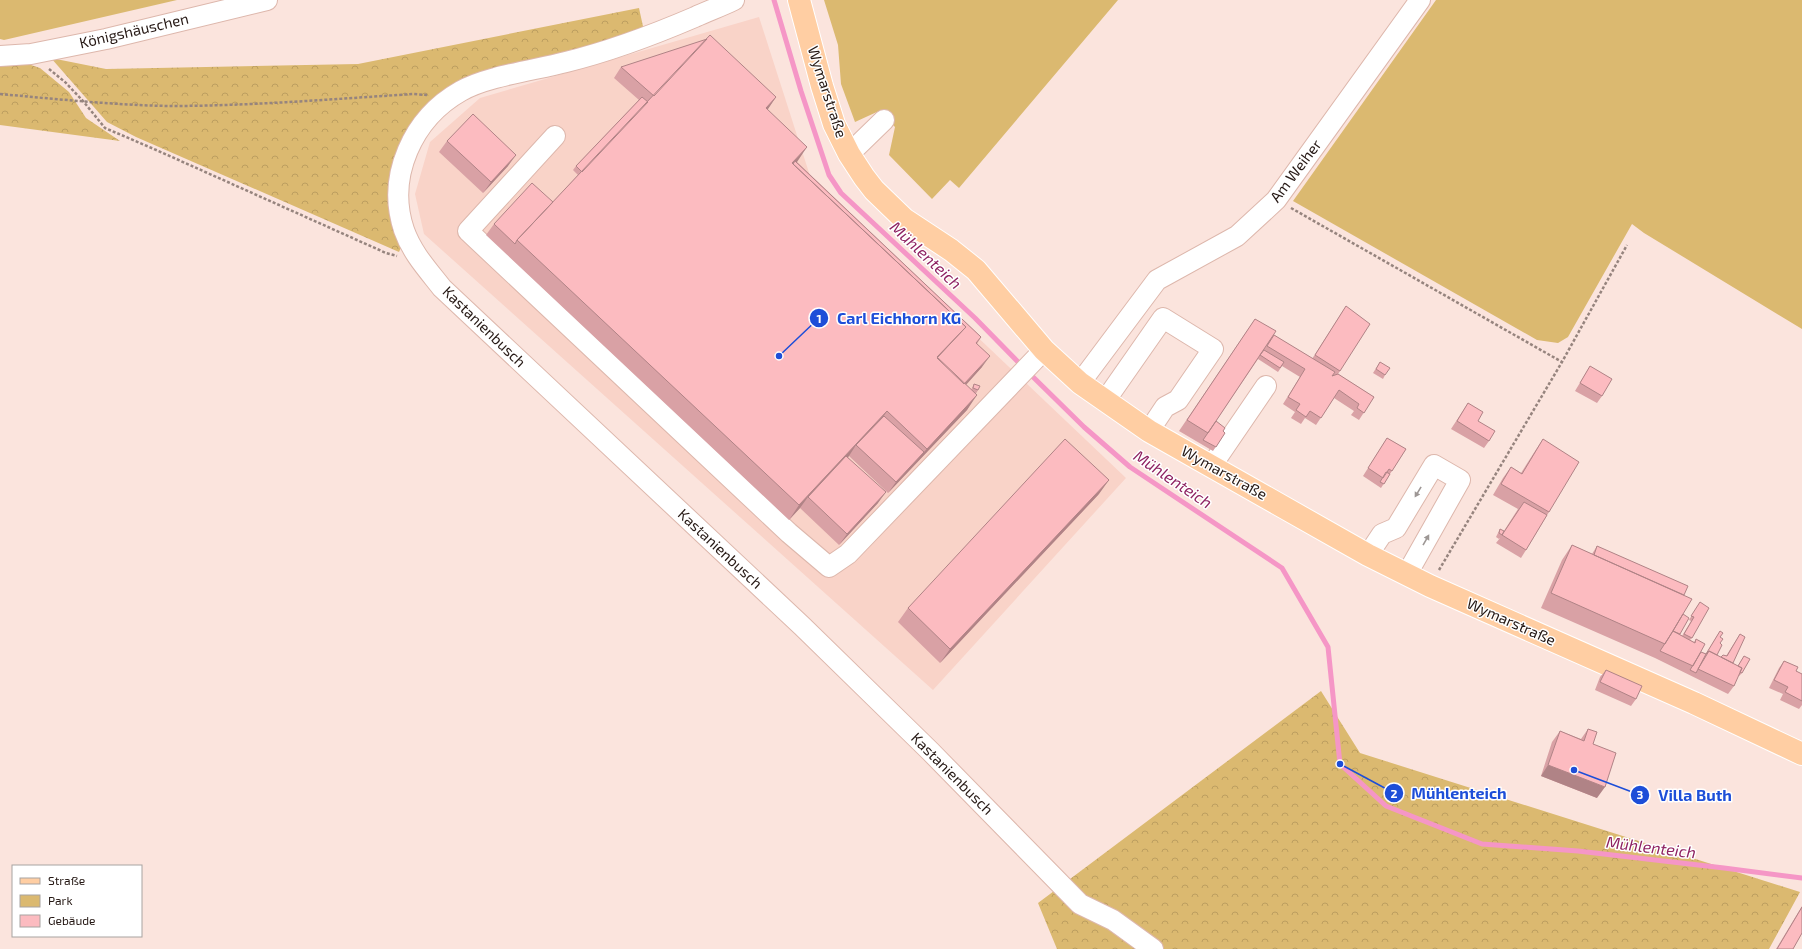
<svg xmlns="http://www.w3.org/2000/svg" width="1802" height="949" font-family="'Exo 2',sans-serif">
	<defs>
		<pattern id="forest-crowns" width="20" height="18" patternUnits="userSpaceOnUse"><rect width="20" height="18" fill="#dbb970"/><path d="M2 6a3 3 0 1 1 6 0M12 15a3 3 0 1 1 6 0" fill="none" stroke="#bc9e60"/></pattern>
	</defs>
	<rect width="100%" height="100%" fill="#fbe4dd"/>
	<!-- built -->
	<path fill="#f9d3c8" d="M759,17L811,179L1126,478L933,690L424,234L415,194L430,142L480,98Z"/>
	<!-- green -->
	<path fill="#dbb970" d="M0,0H177L4,40L0,39Z
		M824,0H1118L959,188L950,180L932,199L889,155L895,127L879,111L855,122L841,84L838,45Z
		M1436,0H1802V329L1644,233L1632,224L1568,337L1558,343L1537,340L1293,201Z"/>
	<!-- forest -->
	<path fill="url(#forest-crowns)" d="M639,8L644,31L482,73L408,135L403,243L399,252L136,137L107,122L51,58L106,69L358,64Z
		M0,61H19L40,68L69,92L86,118L120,141L0,125Z
		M1321,691L1360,753L1800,892L1769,949H1057L1038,903Z"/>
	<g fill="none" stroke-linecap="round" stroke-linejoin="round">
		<!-- stream -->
		<path stroke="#f596c6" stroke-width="5" d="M774,0L801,91L829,175L841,193L975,318L1022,366
			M1028,372L1084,427L1130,467L1282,568L1328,647L1340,764L1386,806L1482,844L1578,851L1724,868L1802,878"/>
		<!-- minor casing -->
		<g stroke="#ddb7ac" stroke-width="22">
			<path id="minor" d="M734,0C722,6 708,11 695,17C653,35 611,51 566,62C536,70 487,76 461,91C413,118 386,176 404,230C412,253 428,270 442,288L802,626L930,751L1080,904L1113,920L1153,949
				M0,56L31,54L106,39L267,0
				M555,136L468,231L789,533L829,567L848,554L1044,350
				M849,154L884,120
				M1080,383L1157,280L1237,236L1276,200L1420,0
				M1105,401L1163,318L1213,349L1178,400L1165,407L1149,431
				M1212,465L1266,386
				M1368,555L1382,534L1396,528L1434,465L1460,480L1407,574"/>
		</g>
		<!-- major casing -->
		<g stroke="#fff" stroke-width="24">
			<path id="major" d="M799,0L822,86L834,124L849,154L864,177L874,190L904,219L951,250L976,270L1044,350L1080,383L1149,431L1368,555L1430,586L1694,703L1802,754"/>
		</g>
		<!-- path -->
		<path stroke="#96847e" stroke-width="2.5" stroke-dasharray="3 2" stroke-linecap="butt" d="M49,69L65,82L83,101L105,128L154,149L386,253L397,256
			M0,94C56,99 113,105 169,106C251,106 332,99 414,94L427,95
			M1291,208L1562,362
			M1439,570L1562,362L1627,245"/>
		<!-- minor -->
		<use href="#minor" stroke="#fff" stroke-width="20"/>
		<!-- major -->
		<use href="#major" stroke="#ffcea3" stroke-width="22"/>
	</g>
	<!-- wall -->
	<path fill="#d9a1a5" d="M621,67L776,97L767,110L797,162L981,337L977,344L982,367L966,385L971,390L974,384L978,390L967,410L888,493L849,456L848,457L878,503L839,545L800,508L789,520L486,235L494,224L553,202L578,175L573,170L576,166L639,100L614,78Z
		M447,141L508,166L483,193L439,152Z
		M1346,306L1340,371L1338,374L1374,397L1359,420L1351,415L1354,411L1334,398L1316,425L1305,418L1301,424L1291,418L1295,412L1283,404L1300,377L1282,366L1278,372L1258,359L1216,421L1223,431L1225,433L1213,451L1179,431L1255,319L1274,335L1312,359Z
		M1380,362L1385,375L1383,379L1373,373Z
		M1590,366L1602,396L1597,403L1575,391Z
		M1468,403L1489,441L1484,448L1451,429Z
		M1387,438L1406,449L1381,488L1363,476Z
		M1543,439L1549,512L1526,550L1521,558L1496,543L1500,538L1499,539L1496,537L1500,529L1502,534L1518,509L1493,495L1503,478L1511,467L1521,473L1535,451Z
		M1099,494L940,663L898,622L908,608Z
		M1572,545L1592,554L1597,546L1684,595L1683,614L1680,634L1682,636L1691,621L1689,620L1700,602L1692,638L1690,640L1694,642L1696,639L1701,652L1706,654L1720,631V643L1717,655L1721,657L1726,656L1740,634L1733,663L1738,666L1744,656L1742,673L1739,676H1738L1734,686L1728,694L1655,658L1541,608L1562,560Z
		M1784,661L1796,671L1802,674V705L1799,709L1780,700L1783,694L1769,688L1779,668Z
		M1606,670L1636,699L1631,706L1595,690L1600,677Z
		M1588,729L1593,744L1597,798L1541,776L1552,742L1560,731L1581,739Z
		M1802,906V933L1793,949H1776Z"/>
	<!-- shaded-wall -->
	<path fill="#b08386" d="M776,97L766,112V108Z
		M807,147L797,162L791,168L792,163Z
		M516,155L508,166L483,193L491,182Z
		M990,356L982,367L954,398L962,387Z
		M977,395L967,410L888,493L896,482Z
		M887,411L877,426L856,445L849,456L809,498L808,497L800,508L789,520L799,505Z
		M1109,480L1099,494L940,663L950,649Z
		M886,492L878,503L839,545L847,534Z
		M1548,765L1605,787L1597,798L1541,776Z"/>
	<!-- building -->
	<path fill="#fcbbc0" stroke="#b08386" d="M710,35L776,97L766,108L807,147L792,163L966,327L937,357L977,395L927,449L887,411L799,505L517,240Z
		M707,39L654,96L621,67Z
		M642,97L648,102L582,172L576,166Z
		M473,114L516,155L491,182L447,141Z
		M795,161L981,337L976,343L990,356L964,384L937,358L963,330L966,327L793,164Z
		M532,183L553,202L517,240L515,244L494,224Z
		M1346,306L1370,324L1340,371L1315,355Z
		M1255,319L1276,331L1208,433L1187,420Z
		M1274,335L1335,372L1332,376L1338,374L1374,397L1364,413L1357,408L1359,404L1339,390L1321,418L1310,411L1306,417L1296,410L1300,404L1288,397L1305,369L1267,346Z
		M1264,350L1284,362L1280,368L1260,355Z
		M1380,362L1390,368L1385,375L1376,369Z
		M1590,366L1612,379L1602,396L1580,383Z
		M974,384L980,386L978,390L973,388Z
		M1468,403L1483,412L1478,421L1495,431L1489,441L1457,421Z
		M884,416L924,452L896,482L856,445Z
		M1216,421L1225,428L1223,431L1225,433L1216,447L1203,440Z
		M1387,438L1406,449L1392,471L1389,469L1383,478L1368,468Z
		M1065,439L1109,480L950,649L908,608Z
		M1543,439L1579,462L1549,512L1501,484L1511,467L1522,474Z
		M846,456L886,492L847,534L808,497Z
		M1386,472L1390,474L1384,484L1380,482Z
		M1524,502L1547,515L1526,550L1502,535Z
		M1500,529L1504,531L1502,535L1499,533Z
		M1572,545L1692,599L1665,644L1551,593Z
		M1597,546L1688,586L1684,595L1594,555Z
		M1700,602L1709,608L1692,638L1684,634L1694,617L1691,616Z
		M1683,614L1689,618L1680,634L1673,631Z
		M1673,631L1695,643L1696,639L1705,644L1693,666L1660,651Z
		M1720,631L1723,633L1720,637L1723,639L1720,643L1722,645L1717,655L1709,651L1706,654Z
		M1740,634L1745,637L1733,663L1721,657L1723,655L1727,656Z
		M1709,651L1742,668L1734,686L1698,669Z
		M1701,652L1706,654L1696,673L1690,670Z
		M1744,656L1750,659L1742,673L1740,672L1742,668L1738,666Z
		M1784,661L1798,667L1796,671L1802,674V701L1785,692L1788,687L1774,680Z
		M1606,670L1642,686L1636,699L1600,682Z
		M1588,729L1597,732L1593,744L1616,753L1605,787L1548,765L1560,731L1584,741Z
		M1802,907V933L1793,949H1777Z"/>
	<!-- one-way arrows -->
	<defs><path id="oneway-solid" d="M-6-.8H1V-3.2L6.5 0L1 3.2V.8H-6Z"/></defs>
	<g fill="#9d9795">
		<use href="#oneway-solid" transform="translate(1418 492) rotate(121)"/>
		<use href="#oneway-solid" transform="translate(1426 540) rotate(-60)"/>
	</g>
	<g text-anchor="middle" stroke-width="3" stroke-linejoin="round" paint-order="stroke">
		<!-- street labels -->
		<g font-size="15" fill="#251814" stroke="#fff">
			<text transform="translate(134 31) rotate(-13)" y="5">Königshäuschen</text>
			<text transform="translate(827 92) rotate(72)" y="5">Wymarstraße</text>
			<text transform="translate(1296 171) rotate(-53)" y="5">Am Weiher</text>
			<text transform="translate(484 327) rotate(44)" y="5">Kastanienbusch</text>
			<text transform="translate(1224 473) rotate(29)" y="5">Wymarstraße</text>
			<text transform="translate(720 549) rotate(43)" y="5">Kastanienbusch</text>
			<text transform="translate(1511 622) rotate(24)" y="5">Wymarstraße</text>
			<text transform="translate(952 774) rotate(45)" y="5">Kastanienbusch</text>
		</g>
		<!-- water labels -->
		<g font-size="16" font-style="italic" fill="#8e2262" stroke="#fff">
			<text transform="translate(926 255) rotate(43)" y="6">Mühlenteich</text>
			<text transform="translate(1173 479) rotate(34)" y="6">Mühlenteich</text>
			<text transform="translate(1651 847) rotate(7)" y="6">Mühlenteich</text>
		</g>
	</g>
	<!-- callouts -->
	<path fill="none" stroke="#1d4ed8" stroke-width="1.5" d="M779 356L819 318M1340 764L1394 793M1574 770L1640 795"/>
	<g fill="#1d4ed8" stroke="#fff" stroke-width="1.5">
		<circle cx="779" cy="356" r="4"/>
		<circle cx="1340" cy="764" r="4"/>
		<circle cx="1574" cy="770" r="4"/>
		<circle cx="819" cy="318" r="10"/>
		<circle cx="1394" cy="793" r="10"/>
		<circle cx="1640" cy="795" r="10"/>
	</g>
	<g font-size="12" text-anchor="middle" font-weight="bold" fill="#fff">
		<text x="819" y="323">1</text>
		<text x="1394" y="798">2</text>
		<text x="1640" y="799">3</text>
	</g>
	<g font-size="16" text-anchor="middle" font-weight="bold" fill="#1d4ed8" stroke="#fff" stroke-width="3" stroke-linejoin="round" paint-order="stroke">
		<text x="899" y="324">Carl Eichhorn KG</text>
		<text x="1459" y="799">Mühlenteich</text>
		<text x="1695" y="801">Villa Buth</text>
	</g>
	<!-- legend -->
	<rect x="12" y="865" width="130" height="72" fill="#ffffff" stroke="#a8a3a1"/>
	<rect x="20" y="878" width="20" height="6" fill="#ffcea3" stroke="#a8a3a1"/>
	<text x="48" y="885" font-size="12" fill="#251814">Straße</text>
	<rect x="20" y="895" width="20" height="12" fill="#dbb970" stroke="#a8a3a1"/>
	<text x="48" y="905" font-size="12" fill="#251814">Park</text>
	<rect x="20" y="915" width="20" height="12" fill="#fcbbc0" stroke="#a8a3a1"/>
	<text x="48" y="925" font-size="12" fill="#251814">Gebäude</text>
</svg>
